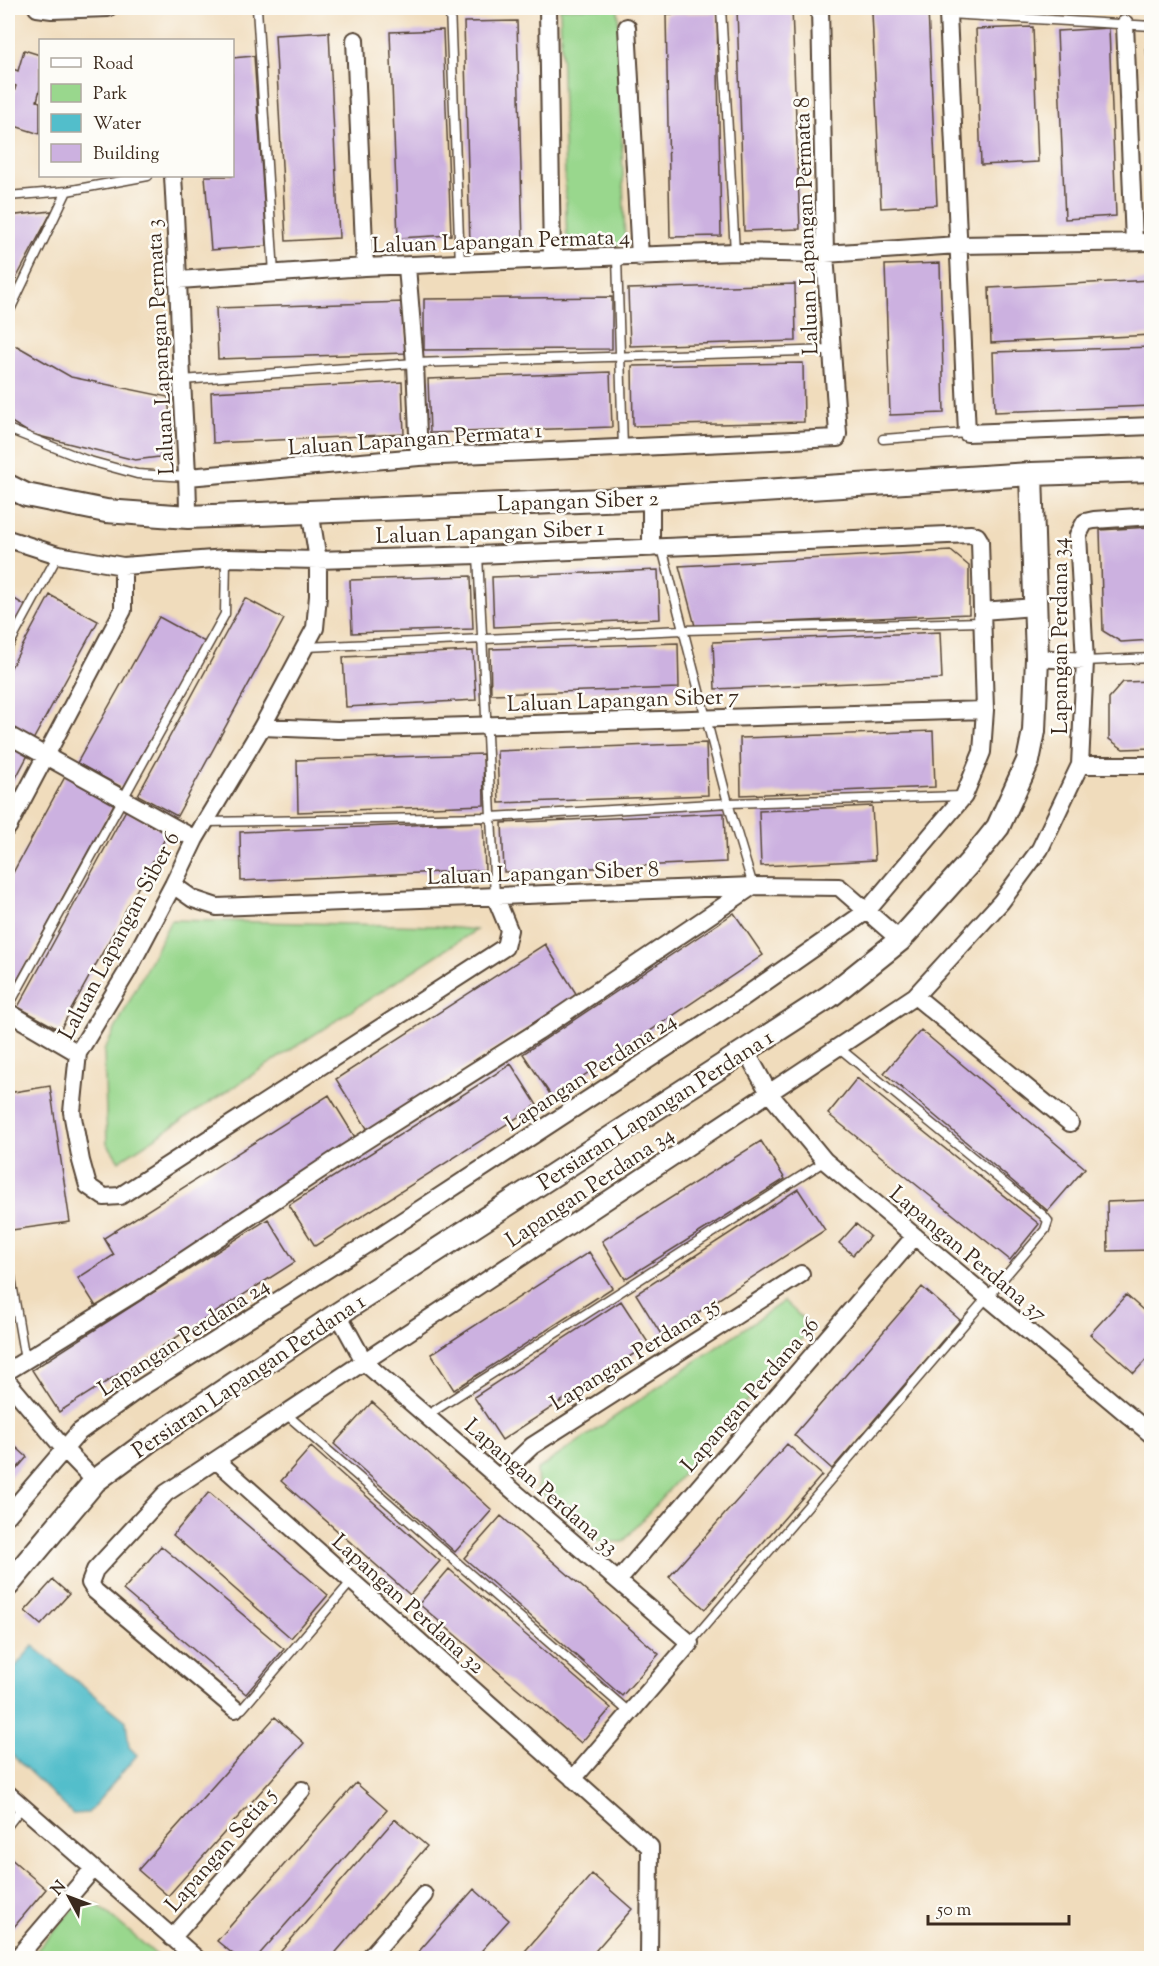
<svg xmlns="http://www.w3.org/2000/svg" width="1159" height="1966" font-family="'Sorts Mill Goudy',serif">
	<rect width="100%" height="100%" fill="#fdfcf7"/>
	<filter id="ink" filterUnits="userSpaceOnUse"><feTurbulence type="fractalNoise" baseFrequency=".0167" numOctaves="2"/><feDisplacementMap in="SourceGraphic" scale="12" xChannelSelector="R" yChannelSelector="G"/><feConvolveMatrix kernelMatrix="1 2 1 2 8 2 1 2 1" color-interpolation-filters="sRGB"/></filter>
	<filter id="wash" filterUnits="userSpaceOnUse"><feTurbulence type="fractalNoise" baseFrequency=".008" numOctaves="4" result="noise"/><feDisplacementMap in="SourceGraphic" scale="24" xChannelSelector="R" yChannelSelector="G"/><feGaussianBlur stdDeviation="1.35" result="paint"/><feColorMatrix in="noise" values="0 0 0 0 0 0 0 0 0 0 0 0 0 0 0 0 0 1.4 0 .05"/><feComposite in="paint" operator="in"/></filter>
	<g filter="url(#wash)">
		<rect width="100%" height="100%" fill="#f0dcbc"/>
		<!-- green -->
		<path fill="#99d78d" stroke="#6a8056" stroke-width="1.5" d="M560,8H618L625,245L567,247Z
			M171,920L436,926L476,930L119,1161L107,1143L104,1051Z
			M784,1301L812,1327L623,1542L593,1541L538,1490L537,1470Z
			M76,1905H98L160,1958H30Z"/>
		<!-- water -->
		<path fill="#52becb" stroke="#467474" stroke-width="1.5" d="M33,1646L126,1721L129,1747L137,1755L88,1813L73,1814L8,1751V1675Z"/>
		<g id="blocks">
			<!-- building -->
			<path fill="#ccb1e0" d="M737,8H792L800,229L744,231Z
				M928,10L937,205L881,208L872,13Z
				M717,13L721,236L670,237L666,14Z
				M517,21L523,243L470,245L464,22Z
				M1033,27L1038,162L981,165L976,29Z
				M1109,28L1116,216L1065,219L1057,31Z
				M443,30L451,235L398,238L390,32Z
				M329,32L339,238L286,241L275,35Z
				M1152,45V105H1150L1146,46Z
				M24,50L40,55V89L37,101L40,102V134L8,124V100L11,101L16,86L8,83V67L18,71Z
				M254,56L267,246L211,250L205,176H232V58Z
				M52,211L8,294V216Z
				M940,263L944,413L890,415L885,265Z
				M1152,280V335L991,343L989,288Z
				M795,284L796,341L630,346L628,289Z
				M612,297V349L424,350V299Z
				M405,302L406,353L218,359L216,308Z
				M17,346L71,377L168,397L173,444L159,457L135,460L31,434L8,420V347Z
				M1152,347V406L995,412L993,352Z
				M803,363L804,422L633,426L632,366Z
				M610,372L612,427L430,433L428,379Z
				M402,382L404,434L213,443L211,392Z
				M1150,527L1152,528V640L1121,642L1103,631L1100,530Z
				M951,551L969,566V614L695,626L679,566Z
				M658,570L660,619L494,627L492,577Z
				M471,576L473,629L352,633L350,580Z
				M8,595L26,606L8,638Z
				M50,595L98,621L33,740L8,726V673Z
				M245,598L284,619L177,816L138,795Z
				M159,617L205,642L123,788L77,763Z
				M940,632L942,679L715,689L713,642Z
				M678,643L679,688L491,694L490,649Z
				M473,651L476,700L346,707L343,657Z
				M1152,681V748L1123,749L1109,739V698L1123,682Z
				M933,731L935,787L741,795L740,738Z
				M706,743L708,795L499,803L497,751Z
				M8,744L28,755L8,793Z
				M483,754L484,805L298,812L297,760Z
				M66,775L115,802L8,997V882Z
				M872,806L875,860L761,866L759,811Z
				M126,810L168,833L60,1030L18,1007Z
				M724,813L726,862L504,872L502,823Z
				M483,822L485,870L241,881L240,832Z
				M734,913L763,955L552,1097L523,1054Z
				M545,944L577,995L368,1130L336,1079Z
				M921,1030L1085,1168L1048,1211L884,1073Z
				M511,1064L537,1105L315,1246L289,1205Z
				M857,1078L1039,1224L1010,1260L828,1114Z
				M50,1086L70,1222L12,1230L8,1197V1093Z
				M329,1095L358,1142L97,1308L78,1278L114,1255L104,1238Z
				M761,1141L785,1179L625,1279L602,1241Z
				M798,1189L825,1230L662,1336L636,1294Z
				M1152,1200V1250L1108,1251L1107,1202Z
				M268,1219L295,1262L59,1412L32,1370Z
				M856,1224L870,1236L853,1255L839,1243Z
				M589,1252L612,1288L454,1390L431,1354Z
				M922,1287L960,1320L832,1469L794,1435Z
				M1126,1295L1152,1318V1353L1134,1373L1090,1334Z
				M621,1301L649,1344L502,1440L474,1397Z
				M372,1402L492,1510L455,1552L334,1444Z
				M8,1440L27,1457L8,1479Z
				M787,1444L822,1475L705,1609L669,1577Z
				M311,1447L440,1561L410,1595L281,1481Z
				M209,1492L328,1595L291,1638L173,1535Z
				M501,1516L659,1654L622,1696L464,1558Z
				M161,1546L284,1649L246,1694L123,1590Z
				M449,1569L611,1708L581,1743L419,1604Z
				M53,1580L69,1594L41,1625L25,1611Z
				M275,1717L304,1743L168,1896L138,1870Z
				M356,1783L387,1810L256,1958H238L217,1941Z
				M395,1819L427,1846L331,1958H275Z
				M9,1857L46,1889L8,1934V1859Z
				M592,1874L632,1909L589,1958H519Z
				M474,1889L509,1920L475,1958H413Z"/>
		</g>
	</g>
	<g filter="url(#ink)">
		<use href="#blocks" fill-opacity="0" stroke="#564536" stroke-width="1.5"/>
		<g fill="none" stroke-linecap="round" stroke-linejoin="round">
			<!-- lane casing -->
			<g stroke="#564536" stroke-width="11">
				<path id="lane" d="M257,8L274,274
					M450,8L460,264
					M721,8L735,252
					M948,14L1152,26
					M8,196L67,191L148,176
					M617,258L623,448
					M8,314L67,191
					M182,380L415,363L833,350
					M8,429L86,460L137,474L188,477
					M883,439L967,433
					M662,548L728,803L753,886
					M478,555L495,896
					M8,647L58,555
					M306,647L683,630L981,622
					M1085,661L1152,658
					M206,822L491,817L728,803L963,796
					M8,1007L225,614L226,558
					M8,1260L25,1360
					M286,1414L629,1712
					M426,1416L825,1161
					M690,1643L1045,1230L1048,1221L1043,1215L838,1047
					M235,1709H242L351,1582
					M8,1825L22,1807"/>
			</g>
			<!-- street casing -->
			<g stroke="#564536" stroke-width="20">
				<path id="street" d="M37,8L52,10L108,8
					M548,8L552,259
					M948,14L967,433L1152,426
					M1125,24L1134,242
					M627,27L640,257
					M355,40L365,267
					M173,176C177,243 179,311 182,379C184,425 188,471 188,517
					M407,267L415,363L419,457
					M179,280L365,267L552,259L735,252L825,254L958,245L1152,242
					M188,477L419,457L837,438L838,434L825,254L820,8
					M651,498V548
					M310,510L318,560V596L315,628L262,727L195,839L173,885L127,972L78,1053L72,1112L81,1161L88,1186L104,1197L120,1196L505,947L509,930L495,896
					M8,539L58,555L123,566L226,558L318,560L478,555L971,534L977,536L980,541L985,710L982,752L964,796L867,911L741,999L367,1244L139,1389L79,1432L8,1515
					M982,611L1034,607
					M1037,658L1085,661
					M262,727L338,730L985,710
					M8,735L195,839
					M1080,765H1152
					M8,827L123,610V566
					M173,885L193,899L217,907L753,886L839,887L900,940
					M915,996L1070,1123
					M8,1012L78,1053
					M746,1051L769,1093L825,1161L1152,1435
					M338,1314L365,1363L690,1643L573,1779
					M8,1371L138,1291L338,1158L538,1031L753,886
					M8,1382L65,1450L95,1481
					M216,1460L650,1847L649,1958
					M498,1478L532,1446L801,1274
					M618,1581L915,1236
					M235,1709L95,1591L90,1583L95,1570L166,1493L915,996L1001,902L1040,849L1080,765L1085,661L1078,535L1085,522L1094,520L1152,516
					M8,1794L196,1958
					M172,1938L302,1790
					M17,1958L93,1869
					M369,1958L424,1895"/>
			</g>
			<!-- secondary casing -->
			<g stroke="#564536" stroke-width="26">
				<path id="secondary" d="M8,486L26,495L106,511L188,517L651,498L1031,474L1152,470
					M8,1585L95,1481L149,1441L338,1314L830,996L900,940L971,861L998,827L1028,761L1034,731L1037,658L1031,474"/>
			</g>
			<!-- lane -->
			<use href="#lane" stroke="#fff" stroke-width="8"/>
			<!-- street -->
			<use href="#street" stroke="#fff" stroke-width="16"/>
			<!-- secondary -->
			<use href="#secondary" stroke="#fff" stroke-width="22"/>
		</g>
	</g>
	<g text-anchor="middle" stroke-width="5" stroke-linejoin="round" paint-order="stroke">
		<!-- street labels -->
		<g font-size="22" fill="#3b2a1e" stroke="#fdfcf7">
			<text transform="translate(805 226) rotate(-92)" y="8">Laluan Lapangan Permata 8</text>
			<text transform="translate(501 240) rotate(-2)" y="8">Laluan Lapangan Permata 4</text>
			<text transform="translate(159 347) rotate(-93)" y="8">Laluan Lapangan Permata 3</text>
			<text transform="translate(415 438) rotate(-4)" y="8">Laluan Lapangan Permata 1</text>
			<text transform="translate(578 500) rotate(-2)" y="8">Lapangan Siber 2</text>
			<text transform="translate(490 531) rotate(-2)" y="8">Laluan Lapangan Siber 1</text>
			<text transform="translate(1059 636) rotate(-90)" y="8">Lapangan Perdana 34</text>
			<text transform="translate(623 699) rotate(-2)" y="8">Laluan Lapangan Siber 7</text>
			<text transform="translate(543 872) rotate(-2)" y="8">Laluan Lapangan Siber 8</text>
			<text transform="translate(118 935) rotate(-62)" y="8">Laluan Lapangan Siber 6</text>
			<text transform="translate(590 1071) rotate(-33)" y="8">Lapangan Perdana 24</text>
			<text transform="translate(655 1109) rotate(-33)" y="8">Persiaran Lapangan Perdana 1</text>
			<text transform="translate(589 1186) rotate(-34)" y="8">Lapangan Perdana 34</text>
			<text transform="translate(969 1253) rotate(40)" y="8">Lapangan Perdana 37</text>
			<text transform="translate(183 1336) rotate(-33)" y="8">Lapangan Perdana 24</text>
			<text transform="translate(634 1353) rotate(-32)" y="8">Lapangan Perdana 35</text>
			<text transform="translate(248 1375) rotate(-34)" y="8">Persiaran Lapangan Perdana 1</text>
			<text transform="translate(749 1394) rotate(-49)" y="8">Lapangan Perdana 36</text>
			<text transform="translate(542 1486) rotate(41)" y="8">Lapangan Perdana 33</text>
			<text transform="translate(409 1603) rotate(42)" y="8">Lapangan Perdana 32</text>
			<text transform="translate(220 1849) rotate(-49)" y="8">Lapangan Setia 5</text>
		</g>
	</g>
	<!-- margin -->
	<rect width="1159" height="1966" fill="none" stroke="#fdfcf7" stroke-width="30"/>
	<!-- legend -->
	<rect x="39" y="39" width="195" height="138" fill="#fdfcf7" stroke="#afa8a0" stroke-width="1.5"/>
	<rect x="51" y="58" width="30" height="9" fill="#ffffff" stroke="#afa8a0" stroke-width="1.5"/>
	<text x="93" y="69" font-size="18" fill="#3b2a1e">Road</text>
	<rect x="51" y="84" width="30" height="18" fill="#99d78d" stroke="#afa8a0" stroke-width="1.5"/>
	<text x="93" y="99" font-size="18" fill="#3b2a1e">Park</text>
	<rect x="51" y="114" width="30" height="18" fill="#52becb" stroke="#afa8a0" stroke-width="1.5"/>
	<text x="93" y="129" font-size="18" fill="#3b2a1e">Water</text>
	<rect x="51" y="144" width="30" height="18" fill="#ccb1e0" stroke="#afa8a0" stroke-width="1.5"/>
	<text x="93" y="159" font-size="18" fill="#3b2a1e">Building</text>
	<!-- north arrow -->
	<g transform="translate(69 1897) rotate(311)" stroke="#fdfcf7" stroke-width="4.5" paint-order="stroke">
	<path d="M0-4.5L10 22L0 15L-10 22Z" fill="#3b2a1e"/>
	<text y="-9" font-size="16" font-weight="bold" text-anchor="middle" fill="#3b2a1e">N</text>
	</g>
	<!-- scale -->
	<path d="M928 1915v9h141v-9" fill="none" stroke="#3b2a1e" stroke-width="3"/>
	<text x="937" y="1915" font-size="18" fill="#3b2a1e" stroke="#fdfcf7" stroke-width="4.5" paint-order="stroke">50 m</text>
</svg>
